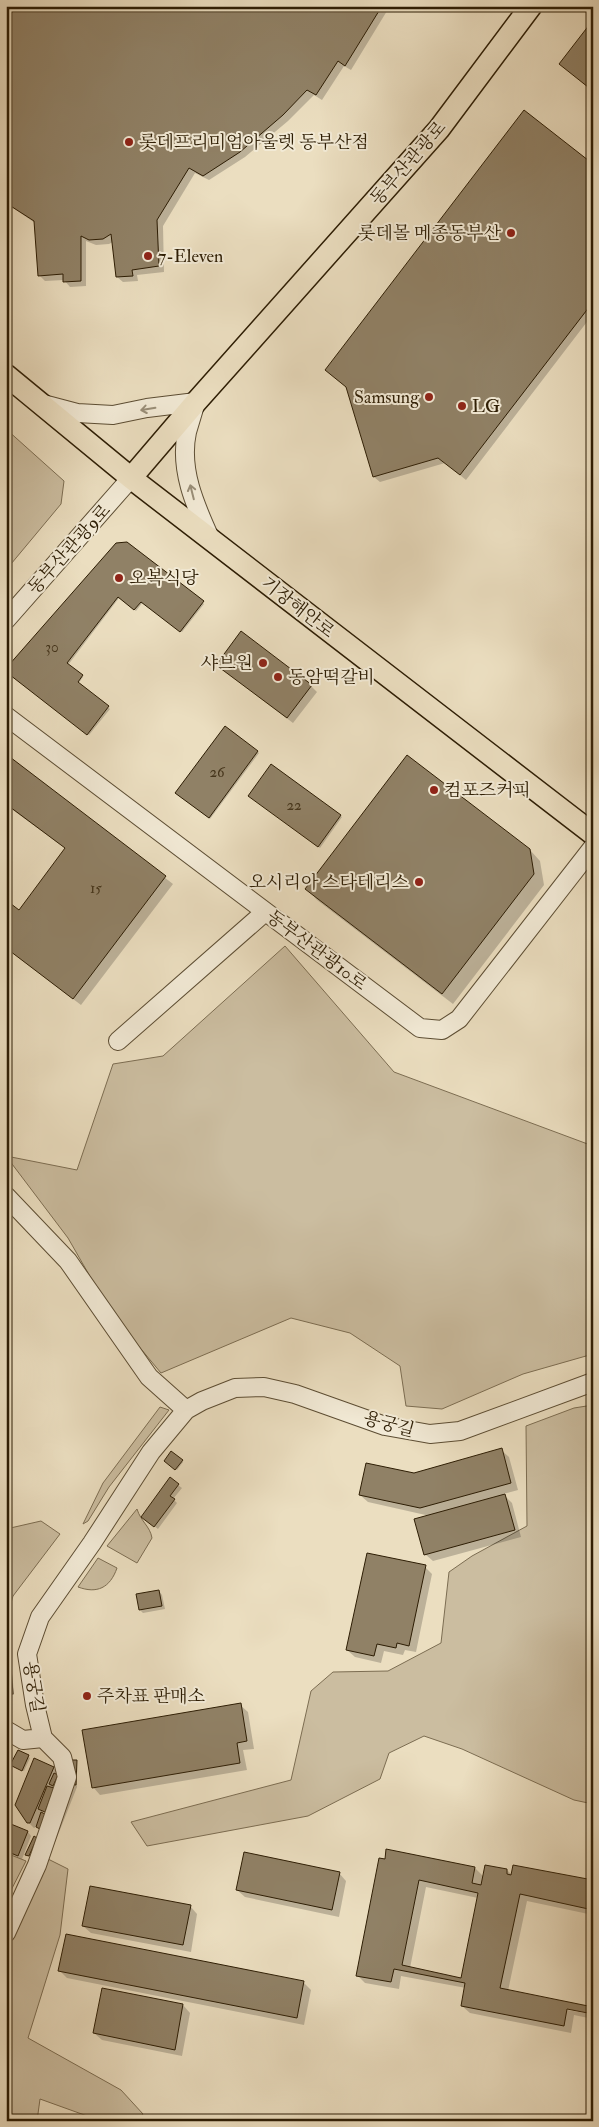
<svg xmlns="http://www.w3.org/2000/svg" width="599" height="2127" font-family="'IM FELL Double Pica','Noto Serif KR',serif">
	<rect width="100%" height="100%" fill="#ebdec0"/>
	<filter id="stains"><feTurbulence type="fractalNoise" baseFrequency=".004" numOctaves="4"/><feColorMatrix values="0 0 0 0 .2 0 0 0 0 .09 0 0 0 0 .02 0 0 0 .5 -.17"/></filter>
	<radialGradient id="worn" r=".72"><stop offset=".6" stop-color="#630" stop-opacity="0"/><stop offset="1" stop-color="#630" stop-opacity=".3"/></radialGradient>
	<!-- green -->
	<path fill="#cbbda0" stroke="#7c6d52" d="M6,429L64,481L61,504L6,570Z
		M285,946L394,1072L593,1146V1354L523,1374L442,1409L406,1406L400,1366L350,1333L291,1318L161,1373L111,1313L68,1238L6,1156L77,1170L113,1064L163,1056Z
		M593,1405V1804L574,1800L462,1749L424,1736L389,1753L380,1779L308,1816L147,1846L131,1822L291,1780L311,1691L333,1672L388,1671L441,1643L449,1572L472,1556L527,1526L526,1426L574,1408Z
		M160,1407L169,1410L109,1487L88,1521L83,1524L103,1483Z
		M137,1509C141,1522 150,1526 152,1538L137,1563L107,1546Z
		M41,1521L60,1534L13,1596L6,1620V1529Z
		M98,1558L117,1568C110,1588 97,1594 78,1587Z
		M6,1853L26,1861L6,1900Z
		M46,1858L68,1869L60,1935L28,2038L121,2090L143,2114L138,2121H95L90,2117L40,2099L37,2121H6V1946L24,1912Z"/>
	<!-- shadow -->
	<path fill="#0003" fill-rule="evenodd" d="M6,6H390L351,70L344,66L322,100L314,95L288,121L245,157L209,180L195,173L163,226L164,272L137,275L138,281L123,282L117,277L113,242L109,244L96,245L86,241V286L70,287L64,280L45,281L39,275L35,223L6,203Z
		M593,22V91L560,64Z
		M593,165V314L466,480L445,463L380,482L374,477L348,388L326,370Z
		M127,543L204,604L182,632L143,602L136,611L119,598L68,665L83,677L78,684L110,709L89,735L13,676Z
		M223,670L311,686L317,692L293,723Z
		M225,728L259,753L210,819L178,795Z
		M6,755L173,884L81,1005L6,948L19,911L66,849L6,805Z
		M251,797L340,816L342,817L320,848Z
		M530,850L540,861L544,885L453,1004L317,900L307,889Z
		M501,1450L509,1457L518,1490L503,1494L512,1503L521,1537L433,1561L425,1554L430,1516L368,1502L360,1495Z
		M171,1453L183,1462L177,1470L165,1461Z
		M178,1485L182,1488L173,1499L177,1503L158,1529L146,1520Z
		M425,1567L432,1574L416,1652L405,1650L403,1655L384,1651L381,1663L355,1657L347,1650Z
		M159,1591L162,1595L165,1609L143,1613L140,1610Z
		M6,1669L12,1670L14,1695H6Z
		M240,1705L248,1712L254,1749L243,1750L247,1770L100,1795L93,1787Z
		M18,1751L30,1758L24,1771L13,1766Z
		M77,1762V1787L52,1850L49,1849Z
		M53,1768L59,1773V1777L52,1789L55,1791L46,1812L43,1811L42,1814L46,1816L41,1829L37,1826L34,1828L28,1822Z
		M6,1824L28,1832L31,1836L22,1859L6,1852Z
		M37,1839L38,1840L30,1857L26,1854Z
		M380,1859L475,1868L484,1877L507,1870L512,1875L593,1881V1915L527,1901L508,1991L593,2009V2019L574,2015L571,2033L470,2013L462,2006L466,1988L401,1976L399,1989L365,1983L357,1975ZM426,1887L478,1898L462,1979L410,1968ZM561,2006L585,2011L591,2014L561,2009Z
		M339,1873L346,1881L339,1917L245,1897L237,1890Z
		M190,1906L197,1914L191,1952L91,1933L83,1926Z
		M60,1971L303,1982L311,1990L304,2025L67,1978Z
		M183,2005L190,2013L182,2056L102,2040L94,2033Z"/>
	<!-- building -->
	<path fill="#908166" stroke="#2d1d04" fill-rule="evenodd" d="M6,6H382L345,66L338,61L316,95L307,90L283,115L240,152L203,176L189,168L157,220L159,266L132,270L133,276L116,277L111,234L103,239L89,240L81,236V281L63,282V274L38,276L34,221L6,203Z
		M593,20V91L559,64Z
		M524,110L593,164V302L460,475L438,458L373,477L346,387L325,370Z
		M127,542L204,601L180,632L141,602L134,610L118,597L67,663L83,675L78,682L109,706L87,735L10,675L8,666L116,543Z
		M241,631L312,685L287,718L216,665Z
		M225,726L258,751L209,818L175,793Z
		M6,754L166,876L73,999L6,948V900L19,910L65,848L6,804Z
		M407,755L530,849L534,874L442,994L305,889Z
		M271,764L341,815L318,847L248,796Z
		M502,1448L511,1483L420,1508L359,1495L366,1463L414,1473Z
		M171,1451L183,1460L175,1470L164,1461Z
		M170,1477L179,1484L170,1496L175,1499L154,1527L141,1517Z
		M505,1494L515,1530L424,1555L414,1519Z
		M367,1553L426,1565L409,1646L397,1643L396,1648L377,1644L374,1656L346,1650Z
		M159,1590L162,1606L139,1610L136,1594Z
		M11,1667L13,1694H6V1668Z
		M241,1703L247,1741L237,1743L240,1763L92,1788L82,1730Z
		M18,1750L29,1755L22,1771L10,1765Z
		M34,1758L54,1767L30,1823H27L15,1805Z
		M69,1760H77L76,1785L68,1784Z
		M54,1773L58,1775L53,1786L49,1784Z
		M47,1786L54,1788L45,1812L38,1809Z
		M41,1812L45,1814L40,1829L36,1827Z
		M6,1822L28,1831L18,1856L6,1851Z
		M34,1836L37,1838L29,1856L25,1855Z
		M386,1849L475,1867L472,1883L481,1885L485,1865L507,1869V1874L511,1875L513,1865L593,1880V1910L520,1894L500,1988L593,2007V2014L567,2009L564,2026L461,2006L465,1983L394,1969L391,1982L356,1976L379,1858L385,1859ZM419,1880L478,1893L461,1978L402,1965Z
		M244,1852L340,1872L332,1910L236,1890Z
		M90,1886L191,1905L183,1945L82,1926Z
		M66,1934L304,1981L297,2018L58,1971Z
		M102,1988L183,2004L175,2050L93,2033Z"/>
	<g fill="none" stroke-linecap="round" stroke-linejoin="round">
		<!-- minor casing -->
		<g stroke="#5c4d33" stroke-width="20">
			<path id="minor" d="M43,404L77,413L113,415L147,408L196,402C193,412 190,422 187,432C179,469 195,505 210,538
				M6,620L131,478
				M6,716L420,1028L442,1030L459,1019L593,847
				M118,1041L265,912
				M6,1196L68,1261L149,1377L186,1410
				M6,1730L23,1740L43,1738
				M6,1933L37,1865L67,1777L62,1757L43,1738L35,1705L27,1654L40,1617L92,1543L151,1452L186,1410L202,1401L235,1388L264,1387L295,1394L385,1426L430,1434L460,1431L593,1382"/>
		</g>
		<!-- major casing -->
		<g stroke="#2d1d04" stroke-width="24">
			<path id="major" d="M6,375L131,478L593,834
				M131,478L196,402L439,129L531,6"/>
		</g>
		<!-- minor -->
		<use href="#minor" stroke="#f2ead6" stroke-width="18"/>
		<!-- major -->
		<use href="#major" stroke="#ebdec0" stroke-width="21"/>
	</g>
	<!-- one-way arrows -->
	<defs><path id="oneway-shaft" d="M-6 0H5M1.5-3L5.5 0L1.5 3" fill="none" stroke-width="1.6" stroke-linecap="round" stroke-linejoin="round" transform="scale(1.25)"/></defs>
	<g stroke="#998e78">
		<use href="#oneway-shaft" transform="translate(148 409) rotate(171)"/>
		<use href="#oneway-shaft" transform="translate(192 492) rotate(-104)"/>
	</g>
	<!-- markers -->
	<g fill="#8f2418" stroke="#f2ead6" stroke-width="2">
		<circle cx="129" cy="142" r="5"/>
		<circle cx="511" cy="233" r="5"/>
		<circle cx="148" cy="256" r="5"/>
		<circle cx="429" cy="397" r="5"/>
		<circle cx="462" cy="406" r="5"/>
		<circle cx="119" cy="578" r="5"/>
		<circle cx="263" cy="663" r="5"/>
		<circle cx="278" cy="677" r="5"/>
		<circle cx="434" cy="790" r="5"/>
		<circle cx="419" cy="882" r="5"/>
		<circle cx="87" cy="1696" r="5"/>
	</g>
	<g text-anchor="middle" stroke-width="4" stroke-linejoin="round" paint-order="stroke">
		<!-- number labels -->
		<g font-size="15" fill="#46361c">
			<text x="52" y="652">30</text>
			<text x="217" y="777">26</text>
			<text x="294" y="810">22</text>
			<text x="96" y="893">15</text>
		</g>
		<!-- poi labels -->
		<g font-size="18" fill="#2d1d04" stroke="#f2ead6" text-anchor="start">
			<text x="139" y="148">롯데프리미엄아울렛 동부산점</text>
			<text x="501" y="239" text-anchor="end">롯데몰 메종동부산</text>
			<text x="158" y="262">7-Eleven</text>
			<text x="419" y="403" text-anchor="end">Samsung</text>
			<text x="472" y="412">LG</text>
			<text x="129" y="584">오복식당</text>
			<text x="253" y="669" text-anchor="end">샤브원</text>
			<text x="288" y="683">동암떡갈비</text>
			<text x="444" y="796">컴포즈커피</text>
			<text x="409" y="888" text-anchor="end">오시리아 스타테리스</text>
			<text x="97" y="1702">주차표 판매소</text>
		</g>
		<!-- street labels -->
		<g font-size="18" fill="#2d1d04" stroke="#f2ead6">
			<text transform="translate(408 163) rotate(-49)" y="6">동부산관광로</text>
			<text transform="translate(69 549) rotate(-48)" y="6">동부산관광9로</text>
			<text transform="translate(298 607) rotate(38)" y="6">기장해안로</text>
			<text transform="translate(317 950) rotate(37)" y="6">동부산관광10로</text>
			<text transform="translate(389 1424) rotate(15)" y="6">용궁길</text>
			<text transform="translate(34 1687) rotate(81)" y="6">용궁길</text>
		</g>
	</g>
	<!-- margin -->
	<rect width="599" height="2127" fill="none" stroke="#ebdec0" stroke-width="25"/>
	<rect x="8" y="8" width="584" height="2112" fill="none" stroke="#2d1d04" stroke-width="2.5"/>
	<rect x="12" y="12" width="574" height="2102" fill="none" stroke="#2d1d04"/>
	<rect width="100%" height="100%" filter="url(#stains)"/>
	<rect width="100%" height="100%" fill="url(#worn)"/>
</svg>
